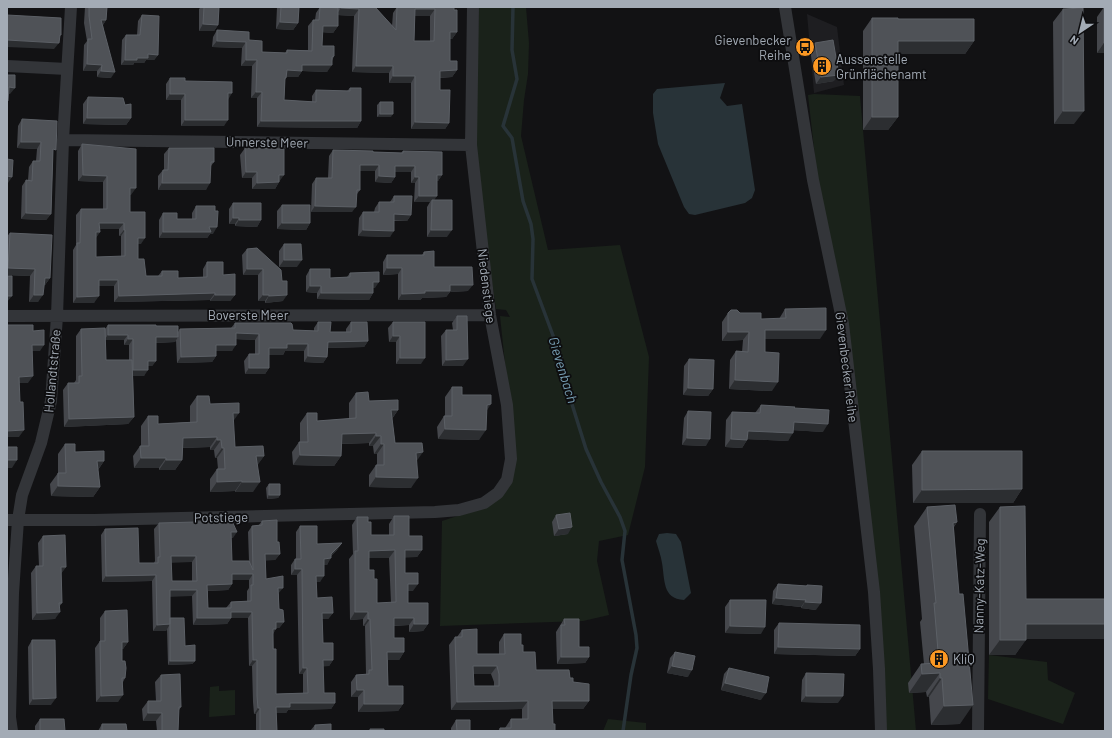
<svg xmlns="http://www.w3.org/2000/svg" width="1112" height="738" font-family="Barlow,sans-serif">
	<rect width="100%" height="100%" fill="#121214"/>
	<!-- built -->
	<path fill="#1e1e21" d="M807,14L837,27L844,85L814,93Z"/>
	<!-- green -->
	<path fill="#1a221a" d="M479,7H526L529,43L528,74L524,100L521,136L548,250L620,245L649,357L645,467L628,535L599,541L597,561L609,615L583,621L440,626L442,521L485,507L510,482L506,373L500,316L510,317L506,310L496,309C489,259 480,210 477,160C474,109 477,58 479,7Z
		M814,94L860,96L916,731H886L840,293L821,211L808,95Z
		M989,655L1047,662L1048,680L1075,693L1063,724L988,699Z
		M219,686V691L235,690V715L209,717L210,687Z
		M608,719L646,723V731H603Z"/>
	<!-- water -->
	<path fill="#283338" d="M725,83L720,98L727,106L742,104L755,190L752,198L745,203L695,215L689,214L684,207L658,144L653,113V94L657,89Z
		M667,533L676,534L681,542L691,593L684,600C662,599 665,579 662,563C661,556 658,548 656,541L659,534Z"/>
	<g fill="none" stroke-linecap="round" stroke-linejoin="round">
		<!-- stream -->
		<path stroke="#283338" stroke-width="3.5" d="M513,7L512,50L517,79L503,126L512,138L523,201L531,224L533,239L532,279L561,357L571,401L586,449L601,482L620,517L625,531L622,560L636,635L637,648L631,675L623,731"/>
		<!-- street -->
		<path stroke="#333539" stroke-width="12" d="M785,7L813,180L843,324L874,592L879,669L881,731
			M7,66L67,69
			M63,140L471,145
			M7,316L490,315
			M7,520H94L435,512L459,510L484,503L498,493L507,480L511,459L507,405L490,315L471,145L473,7
			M12,731L10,717L13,593L18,520L22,495L41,443L51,401L57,316L63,140L71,7
			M978,731L980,514"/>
	</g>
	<!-- wall -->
	<path fill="#45474c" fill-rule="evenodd" d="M85,7H107L106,20L103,25L111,78L97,77V71H83L84,45L87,41L84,23Z
		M201,7H219L218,25L214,31H199V9Z
		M277,7H299L298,23L293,30L276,29Z
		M320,7L336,8V7H375L392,26L393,13L397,7L454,10L457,32L452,39H450V61L457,70L452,77L440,78V90L449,123L445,129H411V83H389V73L352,72L354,16L338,15V26L333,33L322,32V46L334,56L332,61L327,72L302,71L298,77H286L285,80L284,100L312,102V96L316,90L347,91L350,88L361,121L357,128L257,127V98H251L252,66H241L242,48L212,47L213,37L217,30L249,40L262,52L285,53L287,50H308V26L313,20H315L316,13ZM415,16H430V41H414Z
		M1104,7H1105V53H1097V17Z
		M1063,9L1074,124H1054L1053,22Z
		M142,15L158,55L154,60H146L144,63H134L133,65H121L122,40L126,35H137L138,21Z
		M872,18L898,19L974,41L965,54H898V117L888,130H863V31Z
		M815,43L834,81L816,84L810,50Z
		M170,78L185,81L228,99L224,126H181V100H166V84Z
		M88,97L125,105L131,118L126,125L83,124V104Z
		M380,102L391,117H377V105Z
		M22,119L53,153L51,214L46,220L21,219L22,186L26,180H28L29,167L33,161H36L37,149L17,148L18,126Z
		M82,144L131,195H130V212L141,244H138V259L146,276H158L162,271L178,278L203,277V269L207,262L223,275L235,295L230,301H210V300L114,302V286H99L94,303H73V250L76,245V215L81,209H103V182L78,181V151ZM100,229H119V236H121V257H96V237L100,232Z
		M169,148L214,162L211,166L206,190H158V176L163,170H164V154Z
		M245,148L279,182L275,189H252V178H242L240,155Z
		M333,150L373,152L401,153L403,151L442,175L438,181H437L434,200L447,237H427V207L430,202H414L415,183H411V172H395V177L391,183L375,182V171H360V190L357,194L352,212H311L312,184L316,178H328L329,156Z
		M394,196L411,215L407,221H394L390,237L358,236L359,218L363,212H374L375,208L379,202H390Z
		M233,203L261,220L257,227L235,226V224H229V209Z
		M282,205L310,223L306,230L277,229V211Z
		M196,206L213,234H210L207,238H159V220L163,213L177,219H192V213Z
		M10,233L50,278L45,285H44L38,302H29L30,276L7,275V236Z
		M284,244L297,267H279V251Z
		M257,248L283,301L265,303V301H258V275H243L242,255L247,249Z
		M424,252L434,267L468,291L450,292L446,297L422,298L420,300H398V274L383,275V262L387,255H422Z
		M310,269L330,278L347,277L350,273L375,288H373V293L369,300L317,299V293L306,292V276Z
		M785,309L820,339H765V352L772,391L729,389L730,360L736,351L742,352L743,340L722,341V322L728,313H740L761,319H779Z
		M457,316L463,366H442L441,336L446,330H453L452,323Z
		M318,322L330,332H346V329L351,322L368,341L364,347L328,348L327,357L323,363L304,362V351H285L283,355H269V368L265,374H245L244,361L249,354H255V340L236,339L232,351H216V356L212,362L177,363L176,340L175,342L156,343V361L152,366H148L144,376H133L134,417L128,424L64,427L63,390L68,383H74L76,380V336L81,329H105L108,325L156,326L178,332L180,329L231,328L235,323L293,330L314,331V328ZM105,340H124V345H129V360H106Z
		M393,322L421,364H396V342H389L388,328Z
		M689,359L713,389L708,396L683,395L684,366Z
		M452,387L462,395L487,411L479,440L438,439L437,427L444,416H445V397Z
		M356,393L369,401L398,410L392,419L395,443L417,461L411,488L369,487V475L376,465H377V454H374L373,446H369V443L342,444L341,456L334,466L293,465L292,452L299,442H300V423L307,413L317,421L349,419V403Z
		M197,396L210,404L233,421L235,447L264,456L257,465L253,492H235V491L210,492V479L217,469H218L217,458H215L214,450H210V447L183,448L182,460L175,470H159V468H134L133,456L140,446H141V426L148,416L158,424L190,422V406Z
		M761,405L794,408L823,432L793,430L788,441L747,439V440L742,448L725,447L726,420L732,412L755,413Z
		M688,411L706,446L682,445L684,418Z
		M65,444L75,452L104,461L98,470L100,487L93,497L51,496L50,484L58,473V454Z
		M922,451L1022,489L1013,503H913L912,465Z
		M269,484L280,495L278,498L267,499L266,488Z
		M927,507L957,522L954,527L960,724L931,725L929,697H927L926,692L909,693L908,683L921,664H924L920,622L922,619L914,526Z
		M1000,507L1026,599H1105V639H1026L1015,655H989V522Z
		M556,515L568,534L554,536L552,522Z
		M394,516L409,536L422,550L417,557H405V573L413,591H408V603L428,624L423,631L409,632V625L394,626V638L404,652L399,660H388V686L403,704L398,711L358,712V697H351V682L356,675L366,674L365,626H363V619L350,620L349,559L353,554L352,525L357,517L368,522L371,535H389V524ZM369,558H389L391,603H377L374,579L369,570Z
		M262,521L277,542L280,554L275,560H266V579L279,594V609L284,622L279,628H276L273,634L276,694L303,693V674H299L297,575H291V565L295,559H296V532L300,526L317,544L342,543L337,550L331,556L327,565H324L320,582H316L317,598L333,613L328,619H322L323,643L333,660L329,666H323L324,693L335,703L331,709L288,710L286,713H276L277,731H256V714H254L253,702L252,666H249L248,618H231L227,624L193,625L192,596H170V618L185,646L195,661L192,664L168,665L167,628L166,631H153L152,581L102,582L101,535L105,529L139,563H154L155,561L154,529L159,523L233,538H231L232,561H249L248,532L252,526H258ZM171,562H192V581H172ZM232,580H249V588L247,591V601L231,602L226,608H208V591L228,590L232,584Z
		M43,536L66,567L61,573L62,603L59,607L55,619L32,620L31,573L36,566H39L38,543Z
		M778,584L806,586L807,585L816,610L801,608V607L772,604L773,591Z
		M730,600L761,634L725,633V607Z
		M105,611L128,642L123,649H122V661L125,678L123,682L118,702H96L95,648L100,641V618Z
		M564,619L579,647L589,657L585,663L557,664L556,632Z
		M779,623L860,649L855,656L774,654V630Z
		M462,630L477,654H499V642L504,634L521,645L523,652L536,670L570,678L589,701L583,709H552L553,724L555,731H498L500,728H505L511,719H522V709L451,710L449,645L455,637H457ZM473,674H491L494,682V686H474Z
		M32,640L51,705H29L28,647Z
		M675,652L688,677L667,673L670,658Z
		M729,668L761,700L721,690L724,674Z
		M806,673L838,703L801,702L802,680Z
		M161,675L181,707L179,710L178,731H157L156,721H143L142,709L148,701H156L155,682Z
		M40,719L65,731H35V726Z
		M456,720L470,731H451V728Z
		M102,724L127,731H98Z
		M315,725L331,731H310Z"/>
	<!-- shaded-wall -->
	<path fill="#2c2e31" d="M341,8L359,9L354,16L336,15Z
		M415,9H435L430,16H411Z
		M101,20H106L102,26Z
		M280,22L298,23L293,30L276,29Z
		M203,24L218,25L214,31H199Z
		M323,26H338L333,33L318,32Z
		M450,32H457L452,39L445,38Z
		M7,40L59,43L54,49L7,47Z
		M217,41L246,42L242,48L212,47Z
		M898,41H974L965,54H888Z
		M1104,43H1105V53H1097Z
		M148,54L158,55L154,60H146L144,63H134L133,65H121L125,60L137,58Z
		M246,60H257L252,66H241Z
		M87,64L102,65L97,71H83Z
		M302,65H332L327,72L302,71L298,77H282L287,70Z
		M356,66H393L389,73L352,72Z
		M457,70L452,77L436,78L440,71Z
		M101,71L115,72L111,78L97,77Z
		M839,75L834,81L816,84L821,77Z
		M393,76H415L411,83H389Z
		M9,87L15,88L10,94H7Z
		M256,92H262L257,98H251Z
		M228,93H232L228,100Z
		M170,94H185L181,100H166Z
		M1063,111H1084L1074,124H1054Z
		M380,114H393L391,117H377Z
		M872,117H898L888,130H863Z
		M87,118H131L126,125L83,124Z
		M185,120H228L224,126H181Z
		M261,121H361L357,128L257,127Z
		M415,122L449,123L445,129H411Z
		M21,142H41L37,149L17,148Z
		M360,165H379L375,171H356Z
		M395,166H415L411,172H391Z
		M246,172H257L252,178H242Z
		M83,175L107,176L103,182L78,181Z
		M279,175H284L279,182Z
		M437,175H442L438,181H433Z
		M7,176L12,177L8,183H7Z
		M379,176L395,177L391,183L375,182Z
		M415,177H419L415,183H411Z
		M279,182L275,189H252L257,183Z
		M162,183H210L206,190H158Z
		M130,188H136L131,195L126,194Z
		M419,196H437L433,202L432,200L430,202H414Z
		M315,206L356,207L352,212H311Z
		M26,213L51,214L46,220L21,219Z
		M394,214L411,215L407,221L390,220Z
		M233,218H239L235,224H229Z
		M239,220H261L257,227L235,226Z
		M99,223H124L119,229H95Z
		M282,223H310L306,230L277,229Z
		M209,227H217L213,234H210L207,238H159L163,232Z
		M124,230H125L121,236H119Z
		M363,230L394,231L390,237L358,236Z
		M431,230H452L447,237H427Z
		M96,232H100L96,238Z
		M138,238H145L141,244H134Z
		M284,260H302L297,267H279Z
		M8,268L35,269L30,276L7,275V269Z
		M387,268H402L398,274L383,275Z
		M247,269H263L258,275H243Z
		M45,278H50L45,285H40Z
		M99,280H118L114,286H94Z
		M373,282H379L375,288H369Z
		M450,285H473L468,291L450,292L446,297L422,298L420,300H398L402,294L425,291Z
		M310,286H321L317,293L306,292Z
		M215,293L210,300L114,302L119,296Z
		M321,293H373L369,300L317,299Z
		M34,295H43L38,302H29Z
		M215,295H235L230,301H210Z
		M263,295H269L265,301H258Z
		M287,295L283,301L265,303L269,296Z
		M7,296H12L7,302Z
		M99,296L94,303H73L77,297Z
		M765,330H826L820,339H759Z
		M728,332H749L743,340L722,341Z
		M236,333L259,334L255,340L232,339Z
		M108,335H128L124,340H104Z
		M393,336H400L396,342H389Z
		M156,337H178L175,342L152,343Z
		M128,339H133L129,345H124Z
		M368,341L364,347L324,348L328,342Z
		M287,344H308L304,351H285L283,355H265L269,348Z
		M32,345H44L40,351H28Z
		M216,345H236L232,351H212Z
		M216,356L212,362L177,363L181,357Z
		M308,356L327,357L323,363L304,362Z
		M400,358H425L421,364H396Z
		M468,359L463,366H442L446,360Z
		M148,361H156L152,366H144Z
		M249,368H269L265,374H245Z
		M133,370H148L144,376H129Z
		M33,376L28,383H15L19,377Z
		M735,380L778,382L772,391L729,389Z
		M688,388L713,389L708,396L683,395Z
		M491,404L484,415L487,405Z
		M391,410H398L391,420Z
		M233,413H239L232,423Z
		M134,417L128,424L64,427L69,419Z
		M794,422L828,424L823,432L788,430Z
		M445,429L486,430L479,440L438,439Z
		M24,430L19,437H7V431Z
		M748,431L793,433L788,441L742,439Z
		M376,433L369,443L335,444L342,434Z
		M376,436H381L373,446H369Z
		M217,437L210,447L176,448L183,438Z
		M687,438L710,439L706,446L682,445Z
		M731,439L747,440L742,448L725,447Z
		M217,440H221L214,450H210Z
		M381,444H384L377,454H374Z
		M222,448H224L217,458H215Z
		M423,452L416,462V453Z
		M300,455L341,456L334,466L293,465Z
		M256,456H264L257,466Z
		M141,458H166L159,468H134Z
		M7,460H17L12,468H7Z
		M166,460H182L175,470H159Z
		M97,461H104L97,471Z
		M376,477L418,478L411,488L369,487Z
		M242,481L235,491L210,492L217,482Z
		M242,482H260L253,492H235Z
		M58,486L100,487L93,497L51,496Z
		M1022,489L1013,503H913L922,490Z
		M269,495H280L278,498L267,499Z
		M957,522L943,541L953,523Z
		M572,527L568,534L554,536L559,529Z
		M231,532H237L233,538H227Z
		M342,543L337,550L329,558H331L327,565H319L324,559L331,554Z
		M395,550L389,558H363L369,551Z
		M405,550H422L417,557L400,558Z
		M265,554H280L275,560L261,561Z
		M171,556H196L192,562L167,563Z
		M61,567H66L61,574Z
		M295,569H302L297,575H291Z
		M232,574H253L249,580H227Z
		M156,575L152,581L102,582L106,576Z
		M316,576H324L320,582H311Z
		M232,584L228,590L203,591L207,585Z
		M408,584H418L413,591H402Z
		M278,588H283L278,594Z
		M170,590H197L192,596L166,597Z
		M776,598L806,600L801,607L772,604Z
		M805,602L821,603L816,610L801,608Z
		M60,612L55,619L32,620L37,613Z
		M231,612H252L248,618H231L227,624L193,625L197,618Z
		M355,612H368L363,619L350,620Z
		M322,613H333L328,619H318Z
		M394,618H414L409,625L388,626Z
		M368,619H370L365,626H363Z
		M276,622H284L279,628H272Z
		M170,624L166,631H153L157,625Z
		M414,624H428L423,631L409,632Z
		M1026,624H1105V639H1015Z
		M730,626L765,627L761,634L725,633Z
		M273,629H276L272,635Z
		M1000,640H1026L1015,655H989Z
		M122,642H128L123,649H117Z
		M778,647L860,649L855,656L774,654Z
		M387,652H404L399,660H382Z
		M561,657H589L585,663L557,664Z
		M253,660H257L252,666H249Z
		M323,660H333L329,666L319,667Z
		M170,661H195L192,664L168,665Z
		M473,666H497L491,674H468Z
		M672,666L692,670L688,677L667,673Z
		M303,668H307L303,674H299Z
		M940,673L926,692L909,693L922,674Z
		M940,678H942L929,697H927Z
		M725,683L766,693L761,700L721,690Z
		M357,690H364L358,697H351Z
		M123,695L118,702H96L101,696Z
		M806,696H843L838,703L801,702Z
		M56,698L51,705H29L33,699Z
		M528,701L522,709L451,710L457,702Z
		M552,701H589L583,709H547Z
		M290,703H335L331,709L288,710L286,713H272L276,707Z
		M364,704H403L398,711L358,712Z
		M973,705L960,724L931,725L944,706Z
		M258,708H260L256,714H254Z
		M148,713H162L156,721H143Z"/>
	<!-- building -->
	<path fill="#4f5257" stroke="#5c6066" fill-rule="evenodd" d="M89,7H107L106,20H101L115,72L101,71L102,65L87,64L88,39H92L89,16Z
		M204,7H219L218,25L203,24Z
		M281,7H299L298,23L280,22Z
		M320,7L338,8V26H323L322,46H334V56L332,57V65H302V71L287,70L286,78H285L284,100L316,102V90L350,91V88H361V121H261L262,92H256L257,60H246V42L217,41V30L249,32V40L262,41V52L287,53V50L312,51L313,20H319Z
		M341,7H375L396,30L397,7H454V10H457V32H450V61H457V70L440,71V90H450L449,123L415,122V76H393V66H356L359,9L341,8ZM415,9H435L434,41H414Z
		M1104,7H1105V43H1104Z
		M1083,8L1084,111H1063V9Z
		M7,15L61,18V35H60L59,43L7,40Z
		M142,15L159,16L158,55L148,54V58H137V60H125L126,35H140Z
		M872,18H898V19H974V41H898V117H872Z
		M833,40L839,75L821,77L815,43Z
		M7,75H15V88L9,87L8,101H7Z
		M170,78H185V81L232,82V93H228V120H185V94H170Z
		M88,97L123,98L125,105L131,104V118H87Z
		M380,102H393V114H380Z
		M22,119L57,121L56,150L53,149L51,214L26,213V180L32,181L33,161H40L41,142H21Z
		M82,144L136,149V188H130V212H145V238H138V259H144L146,276H162V271H178V278L207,277V262H223V275L235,274V295H215V293L119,296L118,280H99V296L77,297V243H80L81,209H107V176L83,175ZM99,223H124V230H125V256L96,257V232H100Z
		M169,148H214V162H211L210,183H162L163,170H168Z
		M245,148L284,149V175H279V182L257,183V172H246Z
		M333,150L373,151V152L403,153V151L442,152V175H437V196H419V177H415V166H395V177L379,176V165H360V190H357L356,207L315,206L316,178H332Z
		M7,159L13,160L12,177L7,176Z
		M394,196H412L411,215L394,214V231L363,230V212H379V202H394Z
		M432,200H452V230H431Z
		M233,203H261V220H239V218H233Z
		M282,205H310V223H282Z
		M196,206H215V211H218L217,227H209L211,232H163V213H177V219H196Z
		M10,233L52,235L50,278H45L43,295H34L35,269L8,268Z
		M284,244H301L302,260H284Z
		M257,248L281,270L282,281H287V295L269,296V295H263V269H247V249Z
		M434,251V267H472L473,285H450V291H425V293L402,294V268H387V255H424V252Z
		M310,269H330V278L350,277V273L379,272V282H373V293H321V286H310Z
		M7,276H12V296H7Z
		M826,308V330H765V352L779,353L778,382L735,380L736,351L748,352L749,332H728V313L731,310H737L740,313H761V319L786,318L785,309Z
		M457,316H467L468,359L446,360V330H457Z
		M318,322H331L330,332H351V322H367L368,341L328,342L327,357L308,356V344H287V348H269V368H249V354H259V334L236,333V345H216V356L181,357L180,329L235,328V323H291L292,324L293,330L318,331Z
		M393,322H425V358H400V336H393Z
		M7,325H33V331L44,330V345H32L33,376L19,377L20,402H23L24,430L7,431Z
		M108,325H156V326H178V337H156V361H148V370H133V339H128V335H108Z
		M105,328L106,360H132L134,417L69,419L68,383H79V376H82L81,329Z
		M689,359L714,360L713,389L688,388Z
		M452,387H462V395H491V404L487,405L486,430L445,429L444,416H452Z
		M368,392L369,401L398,400V410H391L395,443H422L423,452L416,453L418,478L376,477V465H384V444H381V436H376V433L342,434L341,456L300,455L299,442H308L307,413H317V421L356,418V393Z
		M197,396H209L210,404L239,403V413H233L235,447L263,446L264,456H256L260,482H242V481L217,482V469H225L224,448H222L221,440H217V437L183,438L182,460H166V458H141L140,446H149L148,416H158V424L197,422Z
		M761,405L795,407L794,408L829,410L828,424L794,422L793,433L748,431L747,440L731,439L732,412L760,413Z
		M688,411L711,412L710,439L687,438Z
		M65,444H75V452L104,451V461H97L100,487L58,486V473H66Z
		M7,447H17V460H7Z
		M922,451H1022V489L922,490Z
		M269,484H280V495H269Z
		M955,505L957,522L953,523L959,594H963L973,705L944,706L942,678H940V673L922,674L921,664L939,663L934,603H936L927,507Z
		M1025,506L1026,599H1105V624H1026V640H1000V507Z
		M570,513L572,527L559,529L556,515Z
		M394,516H409V536H422V550H405V573H418V584H408V603H428V624H414V618H394V638H404V652H387L388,686H403V704H364V690H357L356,675L369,674V670H372L370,619H368V612H355V551H358L357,517H368V522H371V535H394ZM395,550L396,602L377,603V579H374V570H369V551Z
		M277,520V542H279L280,554H265L266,579L283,576V588H278L279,609L283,610L284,622H276V629H273V649H276V694L308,693L307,668H303L302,569H295V559H301L300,526H317V544L342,543L331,554V558L324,559V576H316L317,598L332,597L333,613H322L323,643H333V660H323L324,693H335V703H290V707H276L277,731H260V708H258L257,696V660H253L252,612H231V618H197V590H170V624L157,625L156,575L106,576L105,529L138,528L139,563H158V557H160L159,523L232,521L237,532H231L232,561H249L253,570L252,526L262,525V521ZM171,556H196L197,581H172ZM232,574H253V585H251V601L231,602V608H208L207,585L232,584Z
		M65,535L66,567H61L62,603H59L60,612L37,613L36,566H43V536Z
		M778,584L807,586V585L822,586L821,603L805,602L806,600L776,598Z
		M730,600H766L765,627L730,626Z
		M127,610L128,642H122V661H125L126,668L125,678H122L123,695L101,696L100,641H105V611Z
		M170,618H184L185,646L195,645V661H170Z
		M564,619H579V647H589V657H561V625H565Z
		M779,623L860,625V649L778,647Z
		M477,629V654H505L504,634H521V645H523V652H535L536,670H569L570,678H573V682L589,684V701H552L553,724H555V731H500V728H511V719H528V701L457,702L455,637H462V630ZM473,666H497L499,674V686H474Z
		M32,640H55L56,698L33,699Z
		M675,652L695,656L692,670L672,666Z
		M729,668L769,677L766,693L725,683Z
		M806,673L844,674L843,696H806Z
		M180,674L181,707H179L178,731H162V713H148V701H161V675Z
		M40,719H64L65,731H40Z
		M456,720H470V731H457Z
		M102,724H126L127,731H102Z
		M331,724V731H315V725Z
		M370,729H384V731H366H370Z"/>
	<!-- icons -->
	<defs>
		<g id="bus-disc" transform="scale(1)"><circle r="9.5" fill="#fb9823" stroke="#0d0d0f"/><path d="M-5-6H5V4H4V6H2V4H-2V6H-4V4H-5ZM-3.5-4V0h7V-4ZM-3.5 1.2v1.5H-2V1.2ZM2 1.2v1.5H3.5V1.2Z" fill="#111"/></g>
		<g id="building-disc" transform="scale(1)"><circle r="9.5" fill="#fb9823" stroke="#0d0d0f"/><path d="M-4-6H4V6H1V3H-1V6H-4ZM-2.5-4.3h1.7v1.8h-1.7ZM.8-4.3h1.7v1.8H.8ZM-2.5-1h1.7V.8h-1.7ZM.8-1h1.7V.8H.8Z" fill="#111"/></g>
	</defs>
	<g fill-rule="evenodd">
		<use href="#bus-disc" x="805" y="47"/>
		<use href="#building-disc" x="822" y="66"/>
		<use href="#building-disc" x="939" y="659"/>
	</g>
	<g text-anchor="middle" stroke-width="3.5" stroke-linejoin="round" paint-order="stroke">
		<!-- poi labels -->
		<g font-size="13" fill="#a3abb5" stroke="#0d0d0f" text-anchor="start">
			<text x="791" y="45" text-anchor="end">Gievenbecker<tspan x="791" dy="15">Reihe</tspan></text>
			<text x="836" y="64">Aussenstelle<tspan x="836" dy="15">Grünflächenamt</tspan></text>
			<text x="953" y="664">KliQ</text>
		</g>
		<!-- street labels -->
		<g font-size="13" fill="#a3abb5" stroke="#0d0d0f">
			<text transform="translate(267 142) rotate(1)" y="5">Unnerste Meer</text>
			<text transform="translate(487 286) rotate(83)" y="5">Niedenstiege</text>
			<text x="248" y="320">Boverste Meer</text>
			<text transform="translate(847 367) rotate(83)" y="5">Gievenbecker Reihe</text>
			<text transform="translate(52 371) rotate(-85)" y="5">Hollandtstraße</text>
			<text transform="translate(221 517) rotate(-1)" y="5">Potstiege</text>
			<text transform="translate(979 586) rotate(-89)" y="5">Nanny-Katz-Weg</text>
		</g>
		<!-- water labels -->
		<g font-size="14" font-style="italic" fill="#779eb3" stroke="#0d0d0f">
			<text transform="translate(563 370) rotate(73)" y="5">Gievenbach</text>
		</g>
	</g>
	<!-- border -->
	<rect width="1112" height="738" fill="none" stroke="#a3abb5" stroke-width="16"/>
	<!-- north arrow -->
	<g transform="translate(1080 32) rotate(215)" stroke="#0d0d0f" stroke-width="3" paint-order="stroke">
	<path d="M0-3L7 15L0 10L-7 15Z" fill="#a3abb5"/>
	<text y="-6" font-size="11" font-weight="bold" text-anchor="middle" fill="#a3abb5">N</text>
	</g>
</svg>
